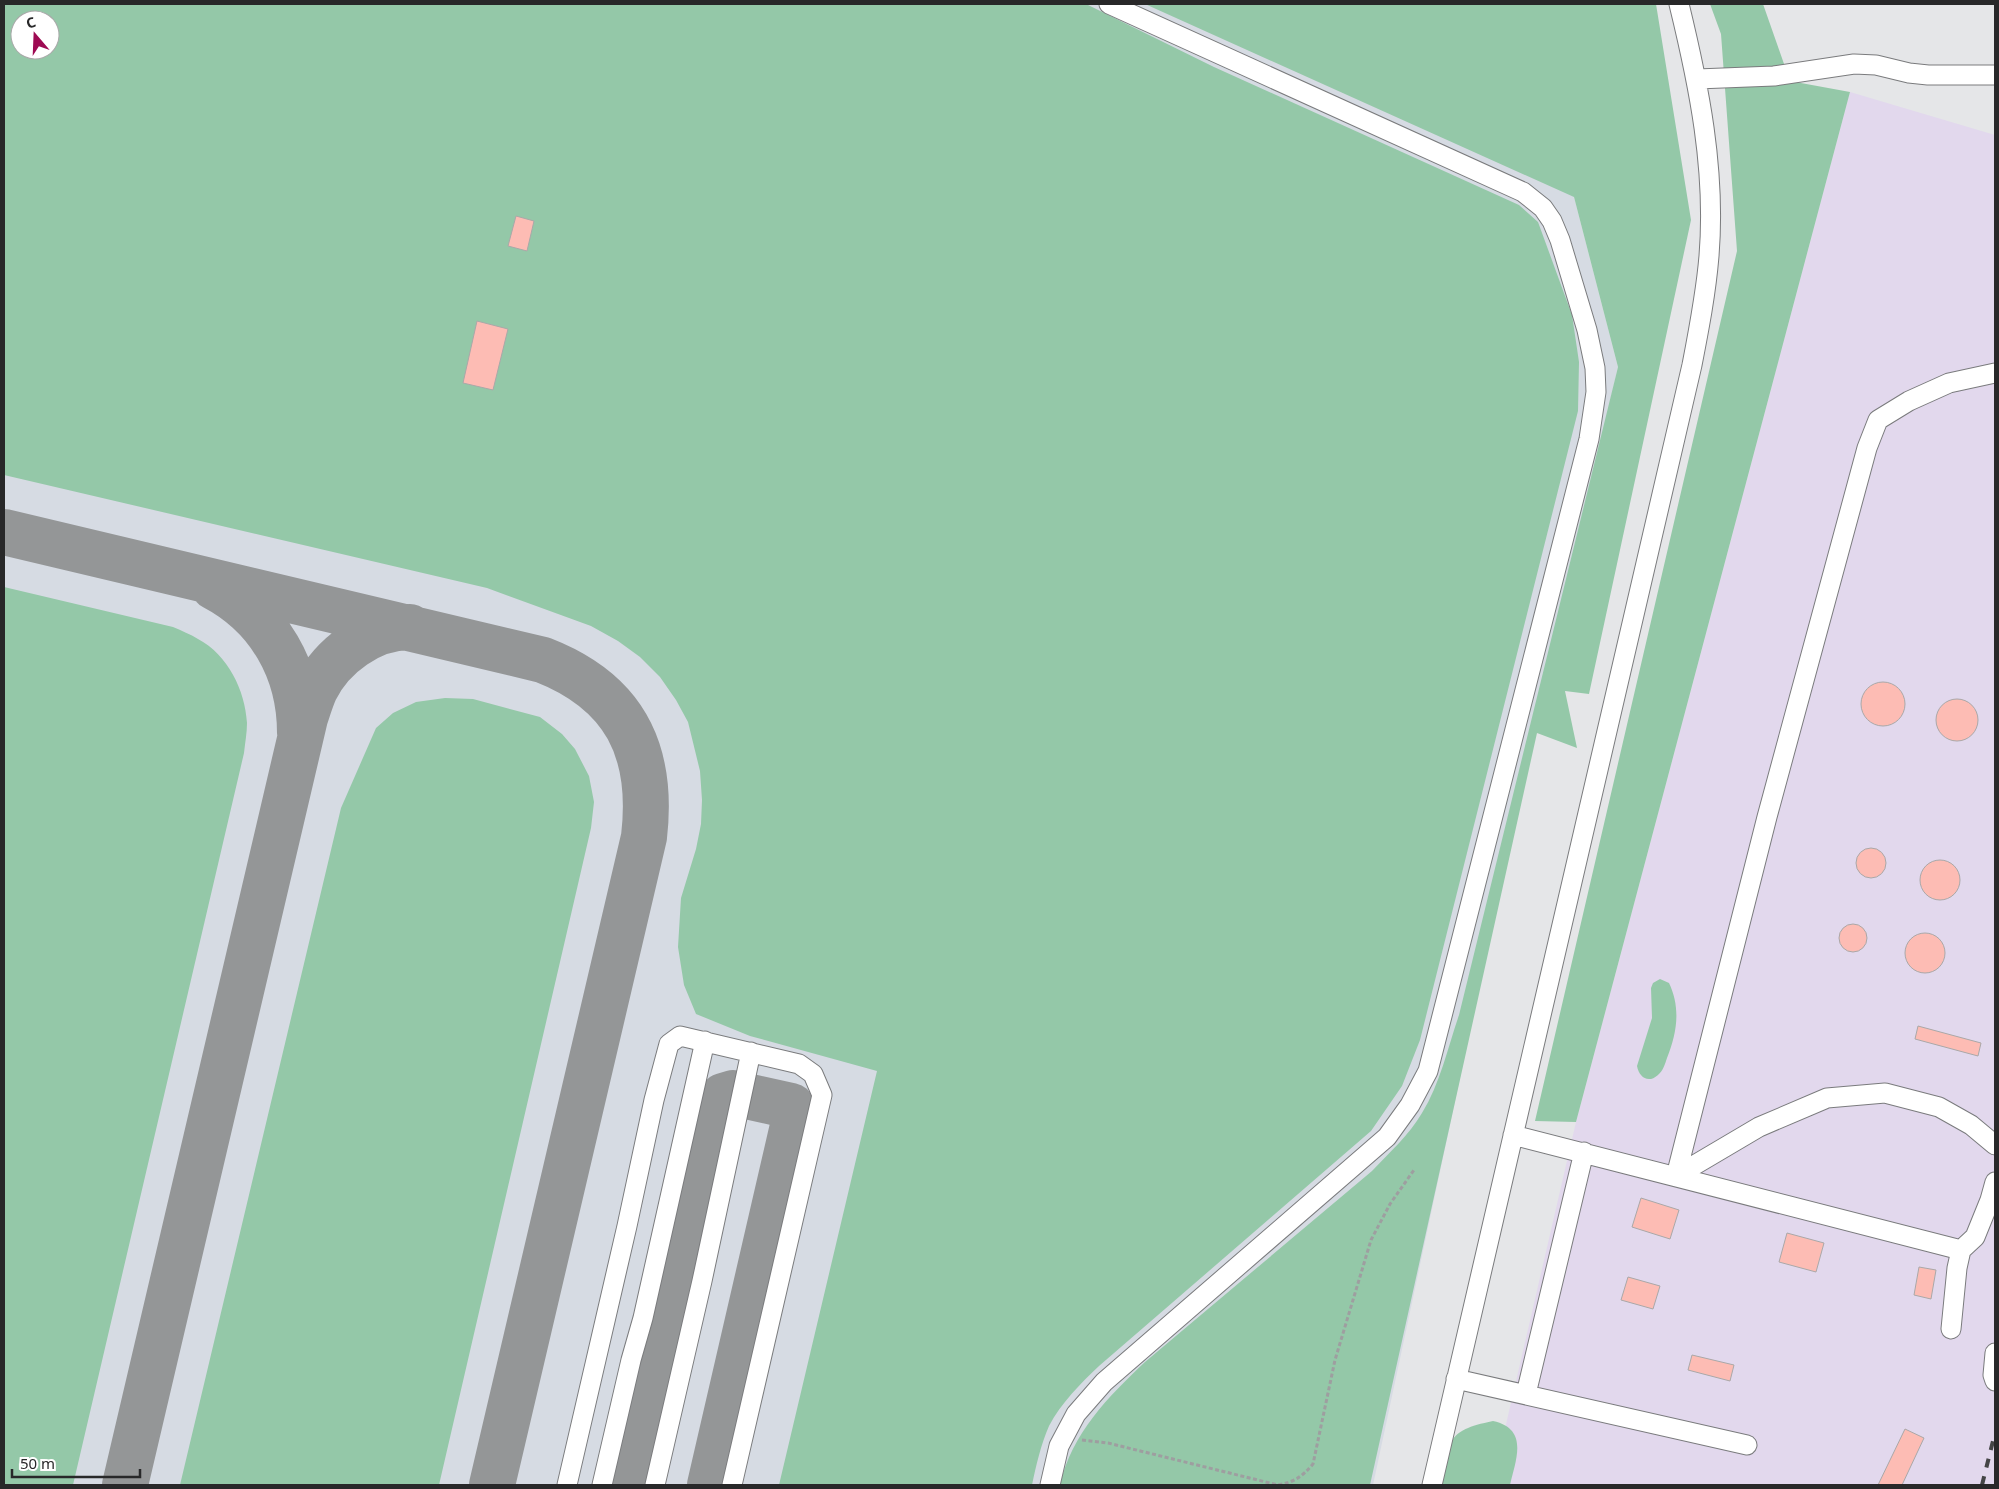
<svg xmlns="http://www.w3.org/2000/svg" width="1999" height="1489" font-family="'Noto Sans',sans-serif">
	<rect width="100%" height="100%" fill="#e5e6e8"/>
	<!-- industrial -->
	<path fill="#e2d8ed" d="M1850,92L1995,135V1485H1492L1576,1122Z"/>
	<!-- built -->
	<path fill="#d6dbe3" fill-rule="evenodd" d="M4,4H1524L1618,367L1534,732L1373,1485H4ZM20,20H50V50H20Z"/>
	<!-- green -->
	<path fill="#94c8a8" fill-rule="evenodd" d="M4,4H1086L1214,67L1519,205L1538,222L1572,315L1579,362L1578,411L1420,1040L1402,1086L1371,1131L1099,1366C1081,1383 1061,1403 1049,1426C1041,1444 1036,1466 1032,1485H779L877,1071L750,1036L696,1014L684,985L678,947L681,898L696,849L701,824L702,800L700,771L688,722L676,700L660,677L640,657L618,641L591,626L487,588L4,475ZM20,20H50V50H20Z
		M1145,4H1656L1691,220L1589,694L1565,691L1577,748L1537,733L1370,1485H1060C1072,1433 1108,1397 1145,1362L1372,1171C1390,1152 1409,1135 1422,1113C1440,1084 1448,1047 1459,1015L1618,367L1574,197Z
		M1710,4H1763L1790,81L1850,92L1576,1122L1535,1121L1737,251L1721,34Z
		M4,587L173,627C182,631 190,634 198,639C228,655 245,690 247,723C247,733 245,743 244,753L73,1485H4Z
		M445,698L473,699L540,717L562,734L575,749L589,776L594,802L591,828L439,1485H180L341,808L376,728L393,713L416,702Z
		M1660,979L1669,983C1681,1008 1677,1033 1667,1058C1665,1064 1663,1071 1658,1075C1648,1084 1639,1077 1637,1066L1652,1018L1651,988L1653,983Z
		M1493,1421C1529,1429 1516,1459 1510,1485H1440C1451,1441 1444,1431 1493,1421Z"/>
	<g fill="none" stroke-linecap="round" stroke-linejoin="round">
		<!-- taxiway -->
		<path stroke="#949697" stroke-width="46" d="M4,532L543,660C625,692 654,751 644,837L492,1485
			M214,587C269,616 300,670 300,733
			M125,1485L305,718C308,709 311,699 315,690C332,655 371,627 410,627
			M627,1485L716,1105L723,1096L733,1093L791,1106L795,1117L710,1485"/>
	</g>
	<!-- building -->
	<path fill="#fdbcb4" stroke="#aaa8a8" d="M516,216L534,221L527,251L508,246Z
		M477,321L508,329L493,390L463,383Z
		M1861 704a22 22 0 1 1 44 0a22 22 0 1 1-44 0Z
		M1936 720a21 21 0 1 1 42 0a21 21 0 1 1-42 0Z
		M1856 863a15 15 0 1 1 30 0a15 15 0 1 1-30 0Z
		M1920 880a20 20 0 1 1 40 0a20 20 0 1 1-40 0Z
		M1839 938a14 14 0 1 1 28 0a14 14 0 1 1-28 0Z
		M1905 953a20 20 0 1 1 40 0a20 20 0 1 1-40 0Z
		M1918,1026L1981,1043L1978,1056L1915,1039Z
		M1641,1198L1679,1210L1670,1239L1632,1227Z
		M1787,1233L1824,1243L1816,1272L1779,1262Z
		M1919,1267L1936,1270L1931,1299L1914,1295Z
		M1628,1277L1660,1286L1653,1309L1621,1300Z
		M1692,1355L1734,1365L1730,1381L1688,1370Z
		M1905,1429L1924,1438L1902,1485H1878Z"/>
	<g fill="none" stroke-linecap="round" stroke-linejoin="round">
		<!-- minor casing -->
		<g stroke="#7a7b7d" stroke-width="21">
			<path id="minor" d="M1697,79L1774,76L1854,64L1876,65L1909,73L1928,75H1995
				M1513,1135L1961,1250
				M1676,1176L1767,817L1867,448L1878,420L1909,401L1949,383L1995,373
				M1676,1176L1759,1127L1827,1098L1885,1093L1939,1107L1971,1125L1995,1145
				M1951,1329L1957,1268L1961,1250L1975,1237L1990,1200L1995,1182
				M1995,1353L1993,1375L1995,1381
				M1456,1379L1747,1445
				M1526,1394L1584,1152
				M567,1485L627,1226L654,1100L669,1044L680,1036L799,1064L813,1074L822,1095L732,1485
				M602,1485L631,1360L643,1318L705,1041
				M655,1485L702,1281L751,1052
				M1050,1485L1059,1446L1076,1414L1104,1382L1387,1137L1410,1105L1428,1071L1589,439L1596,392L1595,368L1587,330L1560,240L1552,221L1543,208L1523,192L1109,4
				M1432,1485L1692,365C1699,329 1706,293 1709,256C1716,170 1699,86 1679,4"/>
		</g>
		<!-- path -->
		<path stroke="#9e9ea0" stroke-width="3" stroke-dasharray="4 2.5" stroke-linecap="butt" d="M1082,1440L1108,1443L1278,1485C1294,1482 1302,1477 1313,1464L1335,1360L1371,1240L1390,1204L1414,1170"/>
		<!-- minor -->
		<use href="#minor" stroke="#fff" stroke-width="19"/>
		<!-- rail -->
		<path stroke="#444546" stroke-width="4" stroke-dasharray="9 9" stroke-linecap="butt" d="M1982,1485L1995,1433"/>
	</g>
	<!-- border -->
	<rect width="1999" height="1489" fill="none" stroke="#282829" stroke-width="10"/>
	<!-- north arrow -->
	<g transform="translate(35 35) rotate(341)"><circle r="24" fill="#ffffff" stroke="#a9a9a9"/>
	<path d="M0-4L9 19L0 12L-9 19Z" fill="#9e0a53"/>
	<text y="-8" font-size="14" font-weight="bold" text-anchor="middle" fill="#282829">С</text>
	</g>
	<!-- scale -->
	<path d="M12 1469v8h128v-8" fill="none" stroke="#282829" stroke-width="2.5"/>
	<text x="20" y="1469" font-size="15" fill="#282829" stroke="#ffffff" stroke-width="4" paint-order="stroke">50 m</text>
</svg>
